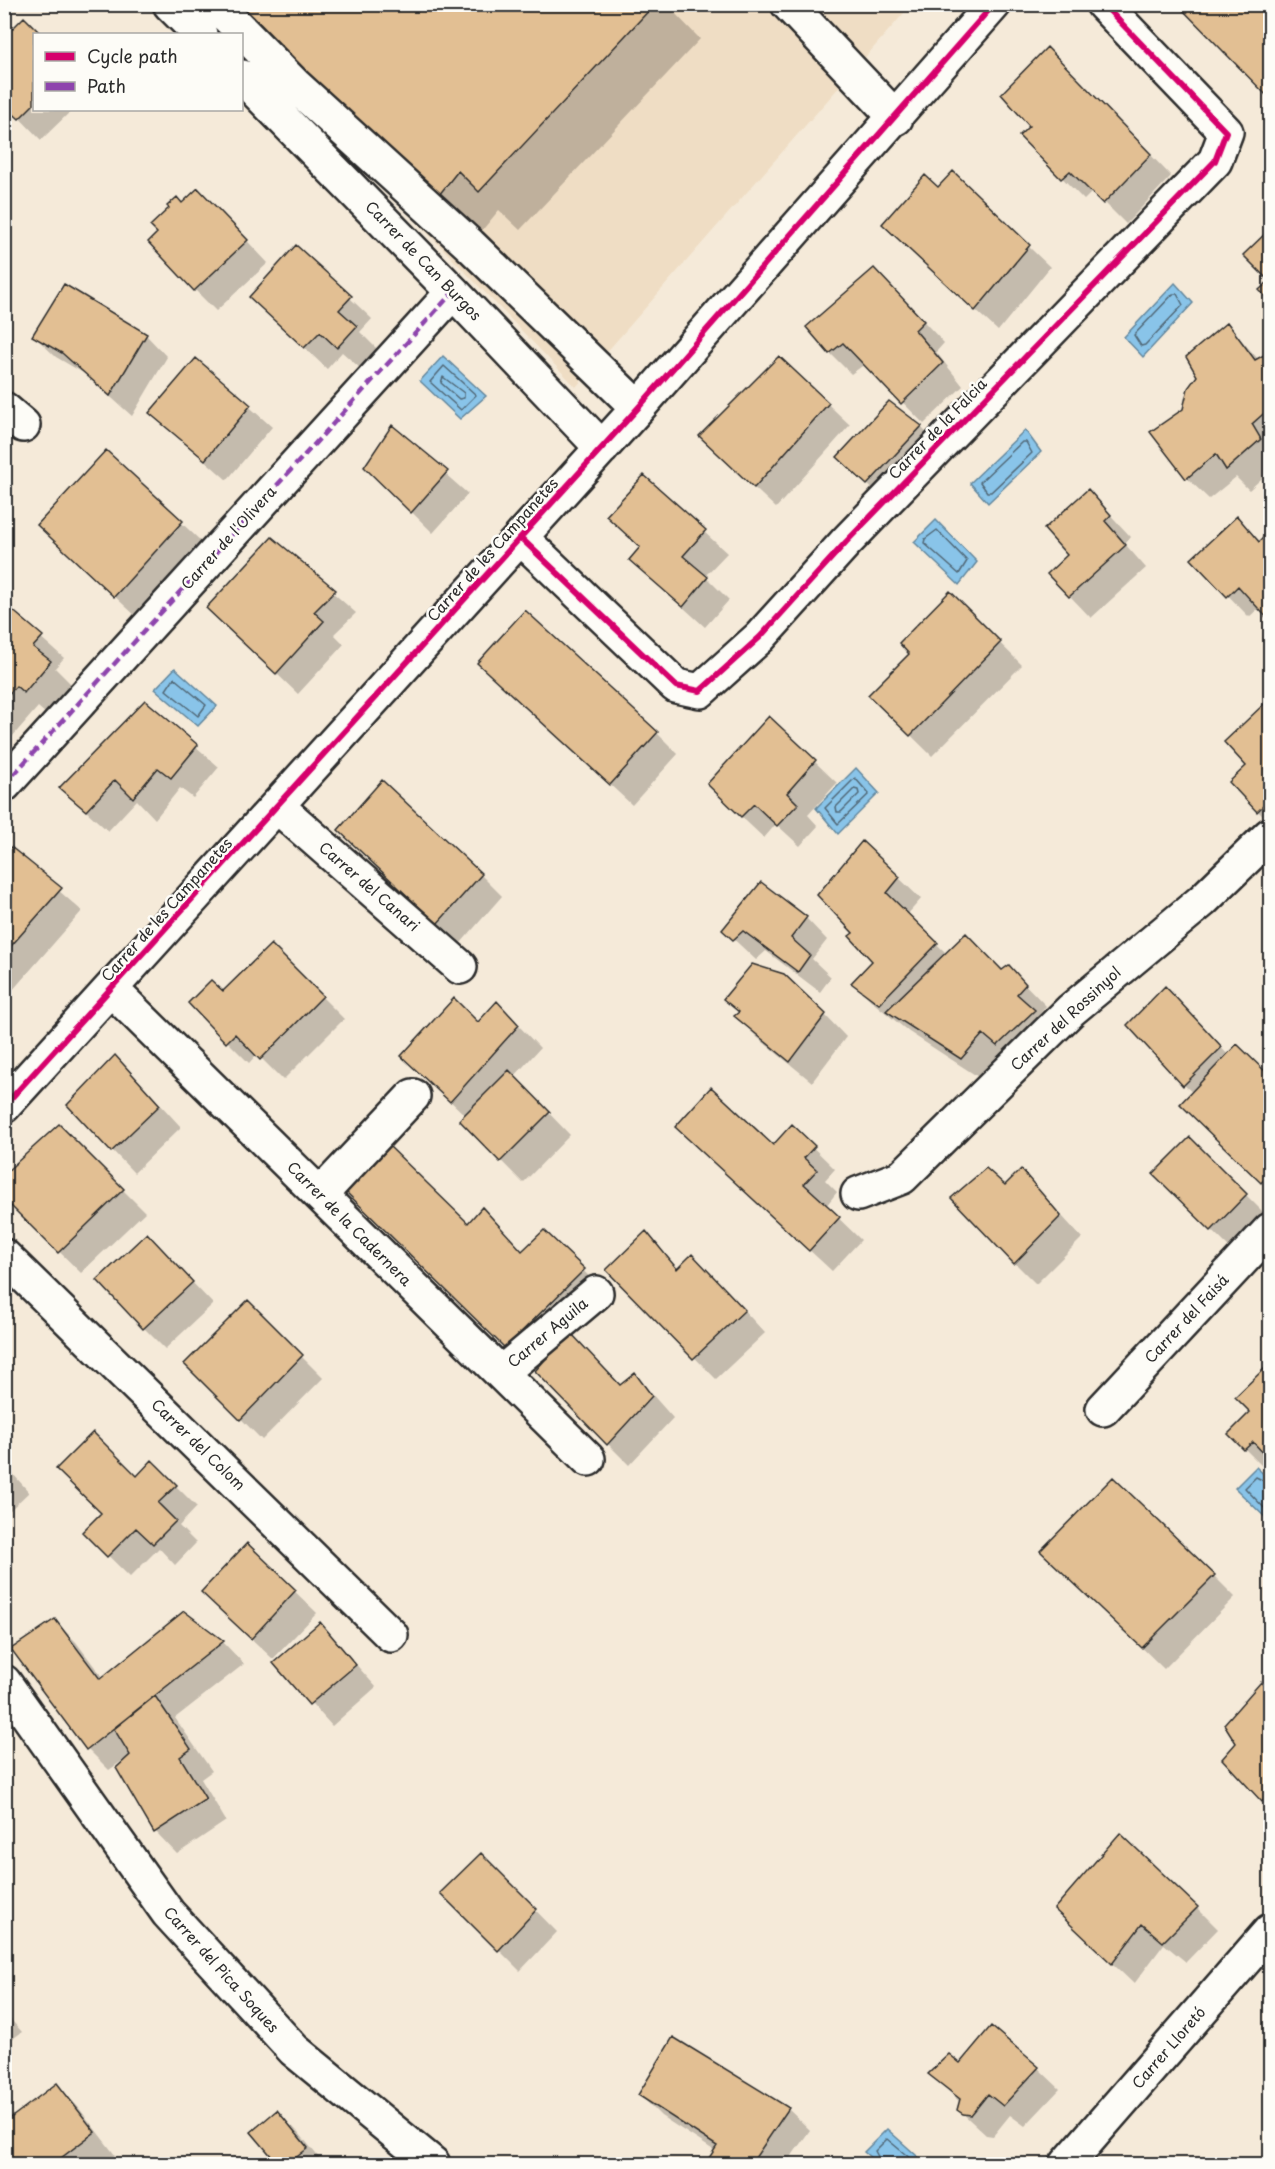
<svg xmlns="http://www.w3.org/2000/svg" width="1275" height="2169" font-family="'Playpen Sans',sans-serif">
	<rect width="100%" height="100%" fill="#f5ead9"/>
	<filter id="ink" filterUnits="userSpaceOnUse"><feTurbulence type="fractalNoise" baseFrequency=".0167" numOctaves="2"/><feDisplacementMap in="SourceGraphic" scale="12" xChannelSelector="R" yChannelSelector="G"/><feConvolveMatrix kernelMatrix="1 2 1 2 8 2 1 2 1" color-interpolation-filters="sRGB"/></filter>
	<g filter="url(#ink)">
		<!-- built -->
		<path fill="#efddc4" d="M208,5H911L576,387Z"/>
		<!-- water -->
		<path fill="#89c4e9" stroke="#63879d" stroke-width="1.5" d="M1175,283L1193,303L1143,357L1124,337Z
			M443,356L486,396L460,419L420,381Z
			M1025,430L1041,452L988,503L970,483Z
			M936,520L977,562L959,585L914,542Z
			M175,668L217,706L198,726L155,689Z
			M856,768L879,793L838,834L816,808Z
			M1256,1467L1270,1480V1522L1235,1488Z
			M887,2129L926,2164H878L864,2152Z"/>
		<!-- shadow -->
		<path fill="#0003" d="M4,4H15L4,15Z
			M243,4H666L700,39L520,230L499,210L480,233L277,52Z
			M1179,4H1270V97Z
			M24,19L39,34H34V110H72L41,140L4,102Z
			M1069,70L1171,176L1126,224L1093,191L1084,200L1021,136Z
			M938,189L1028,246L1050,267L998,331L905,245Z
			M183,204L219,211L268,263L216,311L195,290Z
			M1269,232L1270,234V281L1245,255Z
			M296,247L372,319L360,332L377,349L360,368L342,352L327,369L251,297Z
			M895,291L944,343L936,352L963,386L924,424L865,364L851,374L830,353Z
			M1227,324L1259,360L1264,357L1270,364V471L1249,490L1236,477L1209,499L1187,478L1184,410Z
			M146,335L167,357L132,416L85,374L56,357L34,336Z
			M779,358L850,425L776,508L722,458Z
			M197,360L272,427L227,480L151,413Z
			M392,427L468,494L433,533L366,467Z
			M921,427L942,449L889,505L861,478Z
			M106,452L204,544L137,617L60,546Z
			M644,477L727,553L705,576L729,600L705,627L631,560L641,548Z
			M1088,491L1131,537L1125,544L1146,568L1091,618L1049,574L1069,555Z
			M1237,518L1261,542L1270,533V620L1259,608L1249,617L1193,559Z
			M272,539L356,613L334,634L344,644L298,694L230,629Z
			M950,594L1022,665L932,756L870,695L911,654Z
			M4,605L64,658L55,668L71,684L46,714L38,707L12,737L4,731Z
			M479,663L657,733L678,754L632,805Z
			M145,702L219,767L193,798L180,788L155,819L137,800L108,831L61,788Z
			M1265,705L1270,711V824L1258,811L1248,766Z
			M769,718L837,783L808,815L818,826L800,846L776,824L764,838L730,806Z
			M11,849L82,911L4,1000V856Z
			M362,852L481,875L502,896L460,944Z
			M899,878L921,899L907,915L947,954L1002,971L1008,967L1046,1006L1038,1016L1055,1033L983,1080L909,1032L875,1004L853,983L874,961L855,933L819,895Z
			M806,918L827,940L812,959L831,977L820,992L766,951L756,960L724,930Z
			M271,946L344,1019L283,1080L257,1054L249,1063L190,1004L223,993Z
			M725,998L825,1015L846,1037L812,1082L758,1038L736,1016L740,1013Z
			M1186,1010L1229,1056L1238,1046L1270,1078V1191L1182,1104L1193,1093L1184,1085Z
			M478,1024L518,1025L540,1048L514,1077L570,1135L523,1183L461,1120L466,1116L425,1077Z
			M136,1078L181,1127L134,1173L69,1105Z
			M59,1126L145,1212L81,1273L4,1197Z
			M792,1127L835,1169L825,1180L837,1192L826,1206L861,1240L832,1271L699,1148L773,1147Z
			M1190,1139L1267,1216L1233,1251L1155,1174Z
			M1021,1171L1082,1238L1036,1284L1015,1263L1005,1187Z
			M348,1192L523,1252L544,1232L605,1292L527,1368Z
			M646,1233L679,1269L714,1278L765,1333L716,1379L608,1270Z
			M168,1257L213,1304L165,1349L144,1328Z
			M248,1303L323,1378L262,1440L187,1364Z
			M1267,1368L1270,1371V1467L1267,1471L1230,1434L1252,1412Z
			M635,1375L673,1418L629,1465L608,1444Z
			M152,1462L197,1507L179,1526L196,1543L175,1565L159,1548L130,1577L84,1532Z
			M4,1464L29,1492L4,1516Z
			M247,1545L317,1613L273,1659L225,1614Z
			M1064,1572L1214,1576L1235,1597L1164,1669Z
			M184,1613L223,1642L244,1664L175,1718L212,1771L201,1779L226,1821L177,1854L156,1832L118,1768L127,1759L126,1758L109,1770L88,1749L13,1650L55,1621L76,1642L103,1678Z
			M320,1624L376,1687L332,1726L275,1663Z
			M1261,1684L1270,1693V1808L1224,1759L1238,1743Z
			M481,1855L557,1932L520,1971L442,1893Z
			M1197,1908L1218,1929L1186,1962L1164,1944L1134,1984L1077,1930Z
			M4,2012L22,2032L4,2045Z
			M960,2065L1038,2068L1060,2089L1025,2126L1010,2115L993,2136L986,2135L959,2110L961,2103L930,2074Z
			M57,2085L78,2107L115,2155L102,2164H17L4,2148Z
			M640,2095L788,2109L810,2130L786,2164H707L715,2151L661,2116Z
			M277,2112L299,2133L324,2164H280L253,2132Z"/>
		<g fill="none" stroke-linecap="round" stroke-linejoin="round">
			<!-- shore -->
			<path stroke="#516877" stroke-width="1.5" d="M1173,294H1177L1183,305L1145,345L1141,346L1134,335Z
				M444,366L476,395L461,410L430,382Z
				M443,377L464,393V398L459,399L441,383Z
				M1022,442H1026L1032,453L991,492H987L980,482Z
				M937,530L967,561L959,574L924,543L925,539Z
				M174,678L206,705L198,716L166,690Z
				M855,778L869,794L838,824L825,808Z
				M854,789L858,790L859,794L841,812H837L836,807Z
				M1270,1484L1256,1477L1245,1488L1270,1514
				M882,2164L875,2151L887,2139L917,2164"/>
		</g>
		<!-- building -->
		<path fill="#e2bf93" stroke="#2b2b2b" stroke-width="1.5" d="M241,4H655L479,192L458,171L439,195L235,12Z
			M1177,4H1270V99Z
			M24,17L41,34H34V104L19,119L4,105V37Z
			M1047,47L1151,154L1103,204L1070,171L1061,179L1019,136L1029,126L1001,94Z
			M953,171L1030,245L975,311L882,224L925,175L938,187Z
			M198,188L248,240L194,291L148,242L157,233L150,226L169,208L167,206L177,197L182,203Z
			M1269,230L1270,232V301L1259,290L1269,281L1243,255Z
			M296,245L352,296L339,310L357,326L337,348L320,332L304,348L249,297Z
			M874,268L924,321L915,330L943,363L901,404L843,343L829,354L806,327Z
			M64,284L147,334L110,396L62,353L32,336Z
			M1227,322L1255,360L1264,355L1270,363V408L1252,424L1261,439L1226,470L1216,454L1186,479L1150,432L1183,409L1188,388L1197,376L1186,357Z
			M779,356L829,403L754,488L699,436Z
			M196,358L251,405L205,460L149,413Z
			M889,401L922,426L867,485L837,457Z
			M392,425L448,471L411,513L364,467Z
			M106,450L183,521L114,597L37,525Z
			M644,475L706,530L683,556L708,577L683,607L629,560L640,547L606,516Z
			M1088,489L1111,515L1105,521L1126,545L1069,597L1047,574L1067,555L1044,529Z
			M1237,516L1259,542L1270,531V617L1268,619L1238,586L1227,597L1191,559Z
			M272,537L336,590L314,612L324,621L276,674L206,608Z
			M950,591L1001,642L910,736L868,695L909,654L899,643Z
			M4,603L43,636L33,647L51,661L24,693L16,686L4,699Z
			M525,610L658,732L610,785L477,663Z
			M145,700L198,745L171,778L158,768L133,798L115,780L86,811L59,788Z
			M1265,703L1270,709V799L1257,812L1229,782L1246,766L1224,742Z
			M769,716L816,760L787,793L798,804L777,826L754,804L741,817L707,784Z
			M382,780L482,874L437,924L338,830Z
			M862,841L900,877L887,893L938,943L879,1004L851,983L872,961L849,936L853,933L817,895Z
			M11,847L62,888L4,954V854Z
			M761,882L807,917L791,938L810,955L798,972L743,931L733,940L722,930Z
			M966,933L1002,970L1009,965L1026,984L1017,994L1035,1010L997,1046L983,1034L961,1059L886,1011Z
			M271,944L323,996L260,1060L235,1034L226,1043L188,1003L211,980L223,991Z
			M752,964L784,974L826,1014L790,1062L734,1016L739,1012L723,999Z
			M1165,986L1222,1047L1183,1086L1127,1025Z
			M454,998L478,1022L497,1001L519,1025L450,1102L401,1056Z
			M1237,1044L1270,1076V1173L1261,1183L1180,1104Z
			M115,1055L160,1105L111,1152L67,1105Z
			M509,1070L550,1112L500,1162L459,1120Z
			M711,1087L773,1145L792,1124L815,1146L804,1158L817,1170L804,1184L840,1217L809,1251L675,1127Z
			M59,1124L124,1189L58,1253L4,1199V1174Z
			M1190,1137L1247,1194L1211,1231L1153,1174Z
			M389,1146L468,1223L482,1207L522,1251L544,1230L585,1269L505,1348L346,1192Z
			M986,1168L1005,1185L1021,1169L1061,1216L1014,1264L951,1198Z
			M646,1231L677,1269L692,1254L745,1310L693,1359L606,1270Z
			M147,1233L193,1282L143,1329L97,1280Z
			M248,1300L303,1355L240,1420L184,1364Z
			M570,1332L620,1385L635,1373L652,1396L607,1445L535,1371Z
			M1267,1366L1270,1369V1454L1267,1457L1253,1442L1244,1450L1228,1434L1250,1412L1235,1397Z
			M93,1432L137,1476L152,1460L177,1485L158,1503L176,1521L153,1544L136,1528L107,1557L82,1532L101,1513L56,1469Z
			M1113,1477L1215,1575L1142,1648L1040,1551Z
			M247,1543L296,1590L251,1639L201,1592Z
			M184,1611L224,1641L86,1750L11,1649L55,1619L100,1679Z
			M320,1622L356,1665L309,1705L273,1663Z
			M1261,1682L1270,1691V1793L1262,1802L1222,1759L1236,1743L1224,1724Z
			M155,1696L191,1749L180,1757L206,1799L154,1833L116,1768L130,1755L114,1729Z
			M1120,1833L1198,1907L1163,1942L1142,1924L1112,1964L1054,1909Z
			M481,1853L537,1909L498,1951L440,1893Z
			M991,2026L1039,2067L1003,2106L988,2094L971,2115L963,2114L957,2110L960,2099L928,2074L949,2054L960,2063Z
			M673,2037L789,2108L751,2164H705L717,2146L638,2095Z
			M57,2083L95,2132L53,2164H15L4,2151V2123Z
			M277,2110L308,2148L288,2164H278L251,2132Z"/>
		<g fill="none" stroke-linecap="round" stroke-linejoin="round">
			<!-- minor casing -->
			<g stroke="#2b2b2b" stroke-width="38">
				<path id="minor" d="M170,4L200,34
					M215,4L296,86L470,245L638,408
					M788,4L896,118
					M242,77L453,292L602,448
					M4,409L23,425
					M521,538L676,686L700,691L760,637L846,542L1215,161L1226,132L1103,4
					M4,785L453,292
					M277,806L460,967
					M111,989L588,1459
					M4,1106L638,408L994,4
					M858,1194L902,1177L1071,1010L1202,901L1270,835
					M320,1195L413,1096
					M4,1256L391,1635
					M501,1373L596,1293
					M1103,1409L1270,1230
					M4,1682L168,1913L294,2050L433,2164
					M1067,2164L1270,1931"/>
			</g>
			<!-- minor -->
			<use href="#minor" stroke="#fdfcf7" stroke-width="33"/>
			<!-- quiet -->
			<path stroke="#8e44ad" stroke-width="4.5" stroke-dasharray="9 4.5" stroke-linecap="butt" d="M4,785L453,292"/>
			<!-- cycleway casing -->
			<g stroke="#fdfcf7" stroke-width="10">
				<path id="cycleway" d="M521,538L676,686L700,691L760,637L846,542L1215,161L1226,132L1103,4
					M4,1106L638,408L994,4"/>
			</g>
			<!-- cycleway -->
			<use href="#cycleway" stroke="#d6006c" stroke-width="6"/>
		</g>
	</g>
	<g text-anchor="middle" stroke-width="5" stroke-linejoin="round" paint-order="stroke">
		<!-- street labels -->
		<g font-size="15" fill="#2b2b2b" stroke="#fdfcf7">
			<text transform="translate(423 261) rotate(46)" y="5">Carrer de Can Burgos</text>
			<text transform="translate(938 429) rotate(-46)" y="5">Carrer de la Falcia</text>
			<text transform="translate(229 538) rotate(-48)" y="5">Carrer de l'Olivera</text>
			<text transform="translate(493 550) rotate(-48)" y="5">Carrer de les Campanetes</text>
			<text transform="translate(369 887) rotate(41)" y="5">Carrer del Canari</text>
			<text transform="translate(167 910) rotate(-48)" y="5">Carrer de les Campanetes</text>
			<text transform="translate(1066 1019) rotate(-43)" y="5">Carrer del Rossinyol</text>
			<text transform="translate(349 1224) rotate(45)" y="5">Carrer de la Cadernera</text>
			<text transform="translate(1187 1319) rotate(-47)" y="5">Carrer del Faisá</text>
			<text transform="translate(548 1333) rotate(-40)" y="5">Carrer Aguila</text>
			<text transform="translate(198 1445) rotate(44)" y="5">Carrer del Colom</text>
			<text transform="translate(221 1970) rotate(48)" y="5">Carrer del Pica Soques</text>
			<text transform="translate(1169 2048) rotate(-49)" y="5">Carrer Lloretó</text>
		</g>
	</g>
	<!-- margin -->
	<rect width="1275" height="2169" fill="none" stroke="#fdfcf7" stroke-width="24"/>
	<rect x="12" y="12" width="1251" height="2145" fill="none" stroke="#2b2b2b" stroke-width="2" filter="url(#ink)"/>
	<!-- legend -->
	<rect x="33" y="33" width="210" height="78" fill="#fdfcf7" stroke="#a9a8a5" stroke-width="1.5"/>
	<rect x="45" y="52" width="30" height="9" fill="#d6006c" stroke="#a9a8a5" stroke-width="1.5"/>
	<text x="87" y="63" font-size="18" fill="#2b2b2b">Cycle path</text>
	<rect x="45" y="82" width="30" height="9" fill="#8e44ad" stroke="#a9a8a5" stroke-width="1.5"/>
	<text x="87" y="93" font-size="18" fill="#2b2b2b">Path</text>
</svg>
